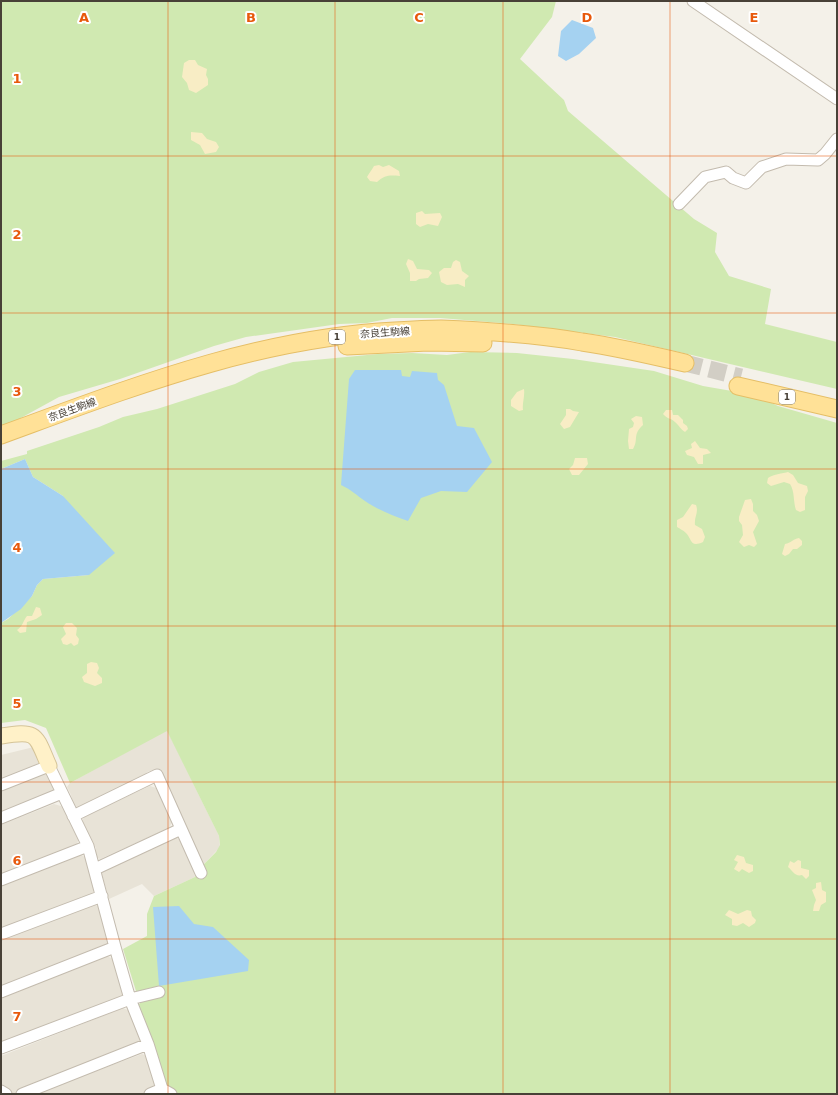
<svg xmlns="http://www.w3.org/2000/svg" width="838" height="1095" font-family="'DejaVu Sans','Noto Sans JP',sans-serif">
	<rect width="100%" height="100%" fill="#f4f1e9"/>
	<!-- residential -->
	<path fill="#e8e3d7" d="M167,730L219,836L220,847L202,866L156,769L147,772L145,777L79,809L74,806L71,795L67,787L70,783Z
		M34,747L41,758L36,766L1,780V755Z
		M42,773L49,775L55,788L51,795L1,814V789Z
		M150,786L156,788L172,822L169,828L100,859L96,857V848L93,842L82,823L84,816Z
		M54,804L64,807L79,838L76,847L1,875V825Z
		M173,836L179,839L193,869L195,877L154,896L142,884L109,899L101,871Z
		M79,854L87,858L95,888L91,896L1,930V884Z
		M93,903L99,907L109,941L105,948L1,989V939Z
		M107,956L115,960L123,993L121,1000L1,1045V998Z
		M123,1008L130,1011L141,1038L138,1044L13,1094L1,1087V1056Z
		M142,1054L147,1056L158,1081L154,1089L141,1094H34Z"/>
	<!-- green -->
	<path fill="#d0e9b1" d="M1,1H556L552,17L520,59L564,100L568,111L694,219L717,233L715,252L729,276L771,289L765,324L837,342V389L615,337L513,324L440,318H392L367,323L339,324L246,337L214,346L120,379L59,397L8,425L1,428Z
		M470,352L517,353L573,359L654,371L703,386L755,395L778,406L837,423V1094H179L165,1086L147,1026L138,1004H140L123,949L147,936V914L154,896L195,877L202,866L216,852L220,845L219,836L167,731L70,783L46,728L25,720L1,723V623L8,619L32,596L37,585L43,579L89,575L63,496L33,477L25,459L1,469V461L27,454V451L99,427L123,417L157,409L235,384L259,372L293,362L378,354L412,353L447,355Z"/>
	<!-- sand -->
	<path fill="#f8edc5" d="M189,60H195L198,65L207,69L206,75L208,79V85L196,93L189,90L187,83L182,77L184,63Z
		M191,132L202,133L207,139L216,142L219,147L216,152L205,154L200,145L191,140Z
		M379,165L383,167L389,165L399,171L400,176C389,175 385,175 377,182L370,181L367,177C369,173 372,170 374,166Z
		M422,211L425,214L440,213L442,217L438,226L428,224L420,227L416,224V213Z
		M408,259L413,261L417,269L429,270L432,273L428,278L419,279L416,281H410V273L406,264Z
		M456,260L460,262L462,271L469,276L465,280V287L458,284L447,285L441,282L439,272L444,268H451L453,262Z
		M524,389C525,397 522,403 523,410L519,411L511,406V400L517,392Z
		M566,409H570L573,411L579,412L570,427L564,429L560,424L566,415Z
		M666,410H672L673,415H678L683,420V423L687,426L688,429L685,432C680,429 679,425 675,422C671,418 667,419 663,414Z
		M636,416L642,417L643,425C632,435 639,439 633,449H629L628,441L629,429L633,427L634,423L631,419Z
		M695,441L700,448L707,449L711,453L703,455V464H698L694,457L687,455L685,451L692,448L691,444Z
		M575,458H587L588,464L579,475H572L569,469L573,465Z
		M788,472L793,475L798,483L807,486L808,491L805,497V510L800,512L796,510C793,501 795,492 790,484L784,482L771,486L767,483L768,478C771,475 784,473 788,472Z
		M751,499L753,504V511L757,515L759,521L753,532L757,544L754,547L749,545L744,547L739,542L743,535L742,525L739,521V517L745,500Z
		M692,504L696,505C699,513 694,516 695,525L702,529L705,537L703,542C690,548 692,539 686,533C683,530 680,529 677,527V520L683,517Z
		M799,538L802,541V545L797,549H793L789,554L785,556L782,554L785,544C791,543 793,539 799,538Z
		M36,607L40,608L42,615L36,619L27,622L26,632L20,633L17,630C23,626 23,621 27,616H32Z
		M66,623H72L77,628L76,635L79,639L78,644L74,646L71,643L67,645L63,644L61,639L66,634L63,627Z
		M91,662L97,663L99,668L97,673L102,678V683L95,686L84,682L82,677L87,673V664Z
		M737,855L744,857L746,863L753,865V871L749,873L742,869L739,872L734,869L738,862L734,860Z
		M798,860L801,861V868L809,870V876L806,879L802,875C795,877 793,871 788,867L790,861L794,863Z
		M821,882L822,890L826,892V902L821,905L819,911H813L814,905L816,900L812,890L816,888V883Z
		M729,910L738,914L747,910L751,911L752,916L756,920L755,923L749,927L743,923L737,926L732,925V919L725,915Z"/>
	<!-- water -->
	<path fill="#a5d2f1" d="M572,20L593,28L596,38L579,54L566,61L558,56L561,31Z
		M355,370H401L402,376L410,377L412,371L437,373L438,380L444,385L457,426L474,428L492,462L467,492L441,491L421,498L408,521C394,516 378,510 365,501C356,495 352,490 341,485L349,379Z
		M25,459L33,477L63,496L115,553L89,575L43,579L37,585L32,596L21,609L1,623V469Z
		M179,906L194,924L213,927L249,960L248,971L159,986L153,907Z"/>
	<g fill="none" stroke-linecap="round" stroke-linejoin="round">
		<!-- primary-tunnel -->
		<path stroke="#d2cec5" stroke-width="17" stroke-dasharray="17 8" stroke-linecap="butt" d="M685,363L741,377"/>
		<!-- street casing -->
		<g stroke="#c3bbae" stroke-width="13">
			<path id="street" d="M693,1L837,99
				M679,204L705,177L726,172L733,178L746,183L762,167L786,159L818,160L825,154L837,139
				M1,785L49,766L88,846L115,947L130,999L148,1044L162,1089L171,1094
				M73,816L157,775L201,873
				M1,818L62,793
				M95,869L181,829
				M1,880L88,846
				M1,934L102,896
				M1,992L115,947
				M1,1048L130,999L159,992
				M1,1091L6,1094
				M22,1094L148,1044
				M150,1094L162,1089"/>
		</g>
		<!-- secondary casing -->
		<g stroke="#d5c498" stroke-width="17">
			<path id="secondary" d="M1,736C38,730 35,734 49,766"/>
		</g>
		<!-- primary casing -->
		<g stroke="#e5be66" stroke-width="19">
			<path id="primary" d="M347,346L428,342L483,343
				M738,386L837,409
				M1,435C130,388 256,338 395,331C410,330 426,329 441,329C488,331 535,334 582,342C616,347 651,355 685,363"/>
		</g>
		<!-- street -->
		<use href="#street" stroke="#fff" stroke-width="11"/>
		<!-- secondary -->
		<use href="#secondary" stroke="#fff1c8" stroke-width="15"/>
		<!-- primary -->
		<use href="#primary" stroke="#ffe197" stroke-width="17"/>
	</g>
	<!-- grid -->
	<path fill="none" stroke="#e8590c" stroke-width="1" stroke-opacity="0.55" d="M168,1V1094M335,1V1094M503,1V1094M670,1V1094M1,156H837M1,313H837M1,469H837M1,626H837M1,782H837M1,939H837"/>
	<g text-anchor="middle" stroke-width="4" stroke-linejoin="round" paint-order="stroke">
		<!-- shield labels -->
		<g fill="#fff" stroke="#7f7a73" stroke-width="1">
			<rect x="329" y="330" width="16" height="14" rx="3"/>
			<rect x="779" y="390" width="16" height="14" rx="3"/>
		</g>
		<g font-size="9" font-weight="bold" fill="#484137">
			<text x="337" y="340">1</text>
			<text x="787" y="400">1</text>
		</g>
		<!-- street labels -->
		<g font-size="10" fill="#484137" stroke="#fff">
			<text transform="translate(385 332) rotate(-4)" y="4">奈良生駒線</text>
			<text transform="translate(72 409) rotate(-20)" y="4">奈良生駒線</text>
		</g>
	</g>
	<g font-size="13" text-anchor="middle" font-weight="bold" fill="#e8590c" stroke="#fff" stroke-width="4" stroke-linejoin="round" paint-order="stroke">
		<text x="84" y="22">A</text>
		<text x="251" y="22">B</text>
		<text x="419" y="22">C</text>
		<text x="587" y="22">D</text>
		<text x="754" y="22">E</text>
		<text x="17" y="83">1</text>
		<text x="17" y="239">2</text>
		<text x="17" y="396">3</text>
		<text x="17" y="552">4</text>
		<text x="17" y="708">5</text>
		<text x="17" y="865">6</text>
		<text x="17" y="1021">7</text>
	</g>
	<!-- border -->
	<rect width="838" height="1095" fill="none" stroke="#484137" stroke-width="4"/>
</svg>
